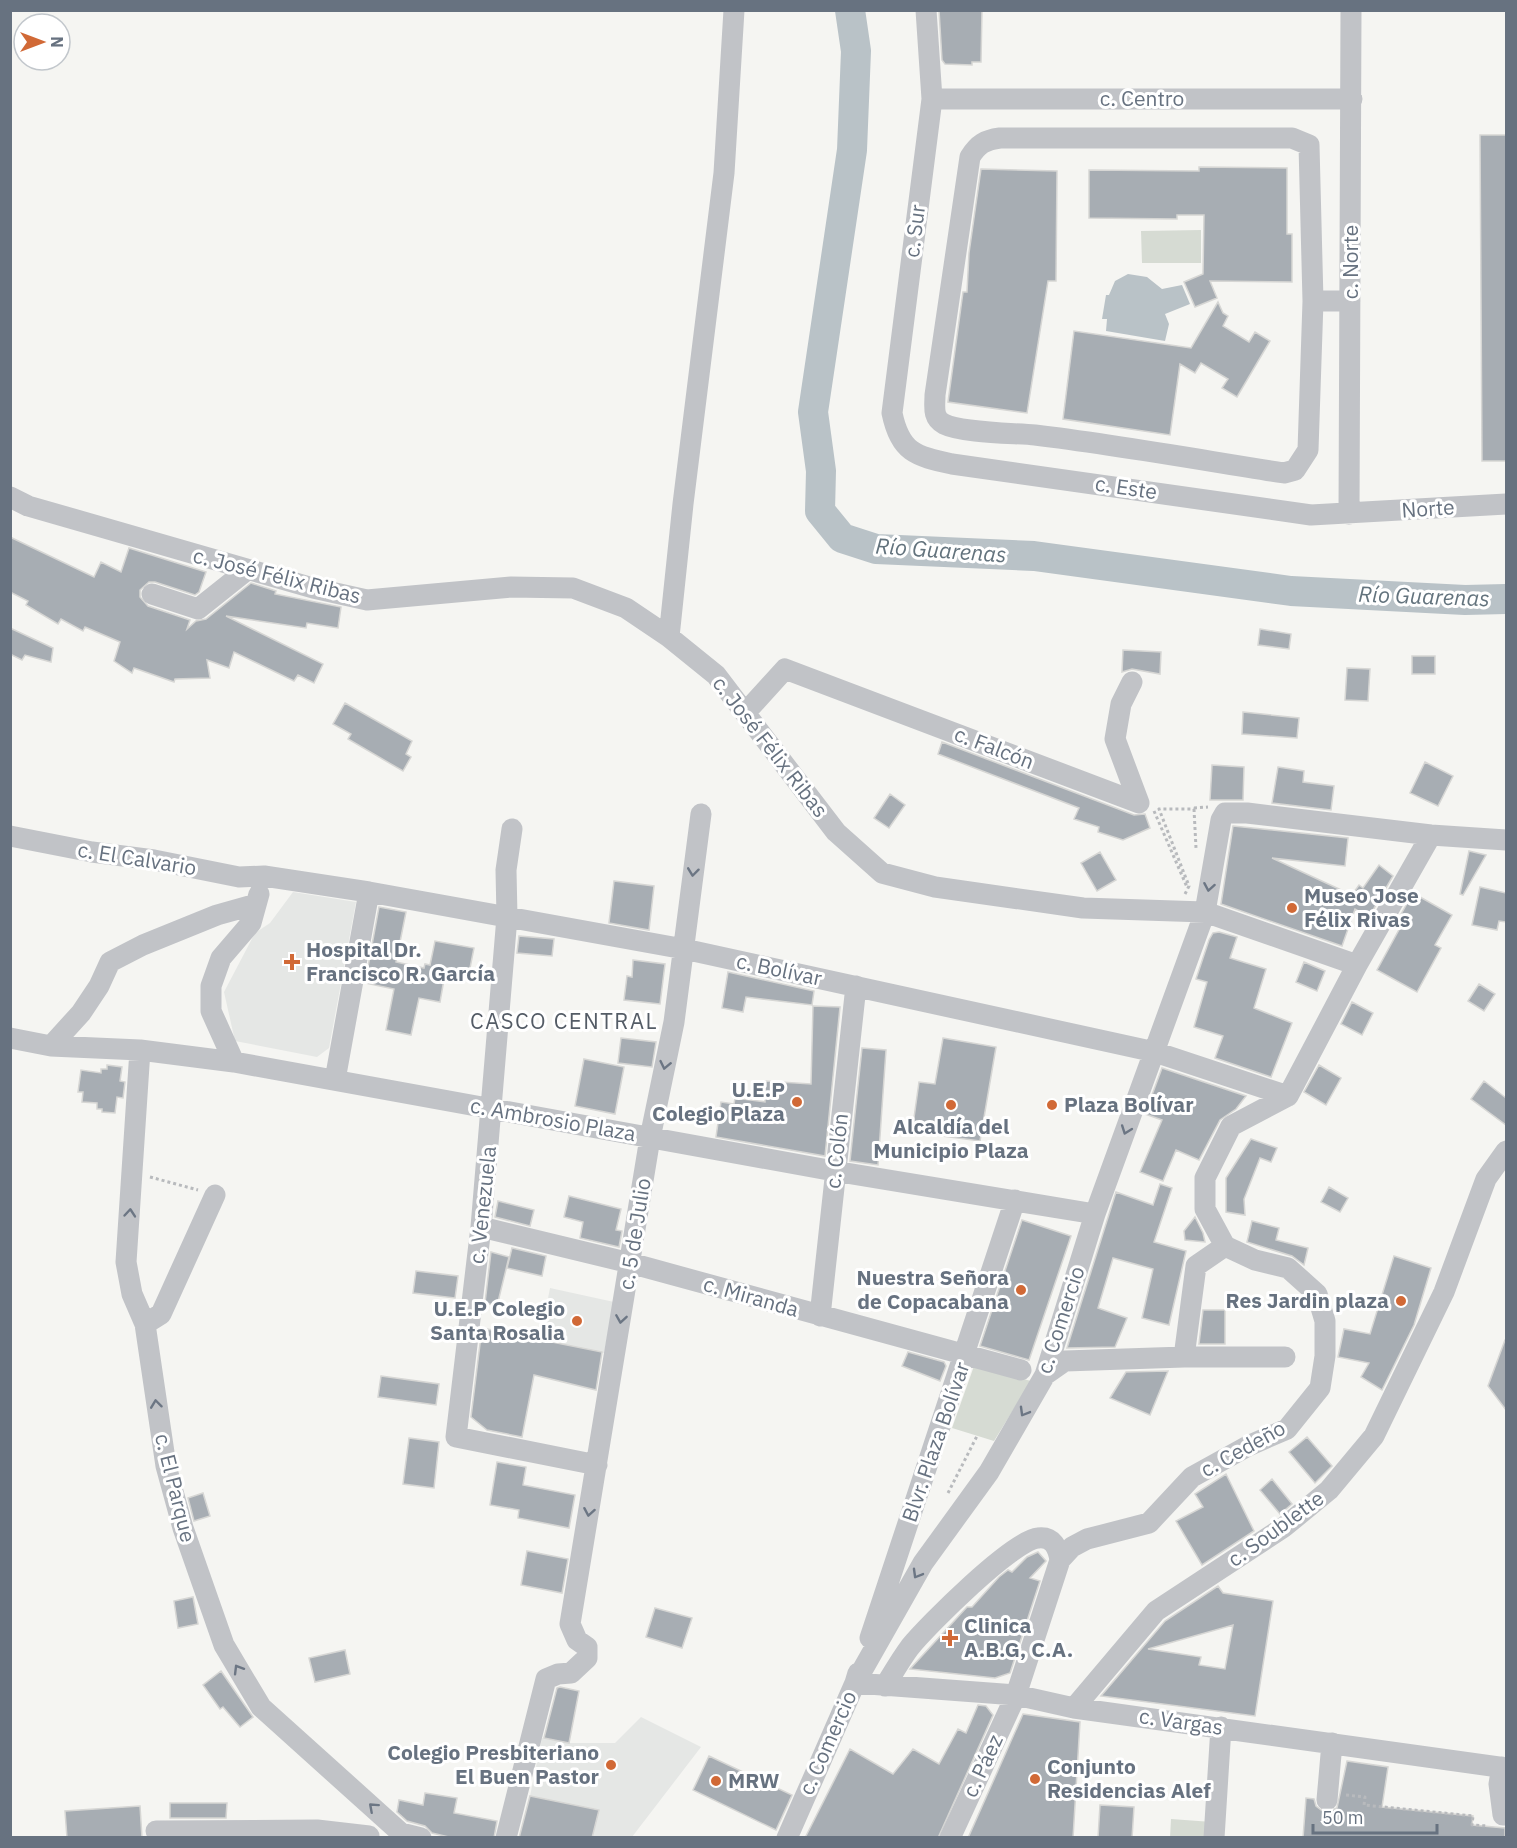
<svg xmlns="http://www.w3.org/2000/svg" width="1517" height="1848" font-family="'IBM Plex Sans',sans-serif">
	<rect width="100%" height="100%" fill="#f5f5f2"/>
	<!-- built -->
	<path fill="#e5e7e5" d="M293,892L356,902L329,1048L317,1057L235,1041L224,992L255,933L270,923Z
		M550,1288L614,1302L604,1353L540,1340Z
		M641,1717L701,1747L632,1837H592L598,1810L530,1796L542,1738L569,1743H615Z"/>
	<!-- green -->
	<path fill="#d6dbd3" d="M1201,230V263H1142L1141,231Z
		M974,1366L1031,1381L994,1441L952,1428Z
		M1171,1819L1212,1822L1211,1837L1170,1838Z"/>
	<!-- water -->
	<path fill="#b9c2c7" d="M1128,274L1147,277L1162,289L1182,285L1190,304L1165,314L1169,324L1165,341L1106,331L1107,319H1102L1106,295H1109L1115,281Z"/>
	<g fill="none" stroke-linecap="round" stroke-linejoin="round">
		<!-- river -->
		<path stroke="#b9c2c7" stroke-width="30" d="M850,10L856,51L852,150L813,412L821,471L820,511L842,538L876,549L1034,556L1291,591L1465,600L1506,599"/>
	</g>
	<!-- building -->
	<path fill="#a7adb3" stroke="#d6d6d4" stroke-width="1.5" fill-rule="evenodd" d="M939,10H982L981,62H972V65L945,64L942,60Z
		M1480,135H1506V461H1482Z
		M1199,167L1287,168V234H1292V282L1210,281L1217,298L1195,307L1184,282L1203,274L1204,215H1177V219L1089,218V170L1199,171Z
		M981,169L1057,171L1056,281H1048L1027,413L948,402L963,292H967L969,253Z
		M1218,302L1223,313L1228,316L1223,326L1249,342L1255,332L1270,341L1237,397L1222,388L1228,379L1201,363L1195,373L1180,364L1170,435L1063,419L1074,331L1191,348Z
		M10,537L94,577L101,562L121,572L129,548L206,572L199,592L195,595L155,582H149L140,590V597L148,606L190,620L187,629L196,621L206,619L251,583L276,591L275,594L341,607L338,628L307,623L306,628L226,616L323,664L314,683L298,675L294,681L234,652L229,668L207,660L210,678L175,679L174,682L134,668L132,673L114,661L120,642L85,627L83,631L61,619L58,624L26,605L28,601L10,592Z
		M10,628L53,648L51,662L25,655L22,660L10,654Z
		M1260,629L1291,634L1289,649L1258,645Z
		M1123,650L1161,652L1160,674L1132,669L1122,672Z
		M1412,656H1435V674H1412Z
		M1347,668L1370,669L1368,701L1345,700Z
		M345,703L412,741L406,754L411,757L403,771L348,739L351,734L333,724Z
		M1243,712L1299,718L1297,738L1242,734Z
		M942,742L1134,815L1145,814L1150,828L1123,840L1098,832L1099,827L1074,819L1079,808L938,754Z
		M1425,762L1453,776L1438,806L1410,793Z
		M1212,765L1244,767L1243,800H1210Z
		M1278,767L1304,771L1303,782L1334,786L1331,810L1272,803Z
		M890,794L905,805L889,828L874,818Z
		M1233,826L1348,838L1345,866L1272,858L1352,895L1359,885L1363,888L1379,865L1393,876L1369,917L1355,909L1342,946L1221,904Z
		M1469,851L1486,855L1463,895L1460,894Z
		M1100,852L1116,880L1097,891L1081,863Z
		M614,881L654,886L649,930L609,923Z
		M1480,887L1506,893V922L1499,921L1497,930L1472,925Z
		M1413,893L1452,915L1435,945L1441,948L1417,992L1377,970L1401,926L1396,923Z
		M379,907L406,912L396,962L424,968L425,964L430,965L435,941L474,948L469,973L446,968L440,1002L419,998L411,1035L386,1030L394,989L365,983Z
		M1219,932L1237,937L1230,958L1266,969L1254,1008L1292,1023L1271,1077L1215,1058L1223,1036L1194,1027L1207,982L1196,979L1209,940L1213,933Z
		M519,936L554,939L552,956L517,953Z
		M633,960L665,964L660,1004L624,1000L627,976L632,977Z
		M1304,962L1325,971L1317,991L1296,982Z
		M728,972L814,991L812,1005L746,997L743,1012L722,1008Z
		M1479,984L1495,994L1484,1011L1468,1001Z
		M1352,1002L1373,1013L1362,1035L1341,1024Z
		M813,1006L840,1007L825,1156L716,1137L721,1102L734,1104L735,1098L765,1102V1081L811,1084Z
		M621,1038L656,1042L652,1067L618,1063Z
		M943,1038L996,1047L980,1141L912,1132L919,1082L935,1084Z
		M862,1048L886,1050L878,1165L850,1161Z
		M584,1059L624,1067L615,1114L575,1106Z
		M107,1065L122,1067L120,1081L125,1082L123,1098L117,1097L115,1113L102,1112V1109H97V1103L82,1102L83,1092H78L81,1070L101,1073V1069H107Z
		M1319,1065L1341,1078L1326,1105L1304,1092Z
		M1162,1068L1246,1096L1236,1109L1220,1120L1199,1160L1176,1150L1163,1181L1140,1172L1162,1120L1145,1114Z
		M1484,1081L1506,1098V1125L1471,1099Z
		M1251,1139L1277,1148L1271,1162L1260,1158L1244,1199L1245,1215L1226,1212V1178Z
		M1160,1184L1172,1188L1154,1242L1186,1251L1169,1325L1142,1318L1153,1269L1113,1258L1098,1308L1127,1318L1115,1347L1067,1348L1116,1192L1153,1205Z
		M1329,1187L1348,1198L1340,1212L1321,1202Z
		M569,1196L621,1209L616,1230L622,1231L619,1247L580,1238L583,1222L564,1217Z
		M498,1201L534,1210L530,1226L495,1217Z
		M1195,1217L1203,1233L1205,1242L1185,1240L1184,1231Z
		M1022,1220L1071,1236L1029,1360L980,1346Z
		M1252,1221L1279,1228L1276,1240L1308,1248L1304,1265L1292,1256L1247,1242Z
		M512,1248L546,1256L542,1276L507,1268Z
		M491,1252L509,1257L497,1306L485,1303Z
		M1394,1256L1431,1268L1414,1325L1382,1390L1361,1377L1369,1363L1338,1357L1344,1329L1370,1334Z
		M416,1271L458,1276L455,1298L413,1293Z
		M1203,1310H1225V1344H1199Z
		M482,1328L602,1352L596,1390L534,1375L522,1437L487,1430L471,1417Z
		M1505,1340H1506V1410L1488,1386Z
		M908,1352L944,1362L946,1366L940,1381L902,1366Z
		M1168,1371L1150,1415L1110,1398L1126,1372Z
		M381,1376L439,1384L436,1405L378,1397Z
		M1307,1437L1332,1466L1315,1483L1289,1452Z
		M409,1438L439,1442L434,1488L403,1484Z
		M497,1462L526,1467L523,1485L575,1495L569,1528L518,1518L519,1510L490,1505Z
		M1226,1474L1254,1531L1202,1565L1176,1521L1203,1507L1195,1494Z
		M1272,1479L1292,1504L1280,1514L1260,1490Z
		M203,1493L210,1516L194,1521L188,1498Z
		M527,1551L568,1559L562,1593L521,1585Z
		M1038,1552L1046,1561L1030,1578L1040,1581L1010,1673L995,1678L910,1669L967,1607H972L999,1577L1008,1570L1012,1572L1027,1557Z
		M1218,1586L1223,1593L1273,1601L1255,1716L1101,1696L1165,1621ZM1233,1625L1225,1669L1199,1665L1201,1657L1148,1649Z
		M193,1597L198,1624L178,1628L174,1601Z
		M655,1608L692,1618L682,1648L646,1637Z
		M345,1650L350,1674L315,1682L309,1658Z
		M221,1671L253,1717L240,1727L223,1707L220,1709L203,1685Z
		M560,1687L579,1691L569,1743L544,1738L557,1688Z
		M978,1705L986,1706L993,1715L938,1838H805L850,1749L893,1774L913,1749L939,1764L958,1729L966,1733Z
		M1023,1714L1080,1722L1073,1838H968Z
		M709,1756L792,1795L776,1830L693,1790Z
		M1347,1761L1388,1767L1382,1807L1473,1816L1472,1825L1505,1828V1838H1303L1306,1798L1314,1799L1316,1806L1325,1813L1337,1808Z
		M425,1793L457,1798L454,1813L497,1821L494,1838H453L432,1833L425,1826L407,1821L397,1812L399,1800L423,1805Z
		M530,1796L599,1810L592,1838H519Z
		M170,1803H227L226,1818H170Z
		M1100,1805L1134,1807L1132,1838H1098Z
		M140,1806L142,1838H67L65,1811Z"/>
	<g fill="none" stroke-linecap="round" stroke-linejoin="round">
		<!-- path -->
		<path stroke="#b8babd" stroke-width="3" stroke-dasharray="3 3" stroke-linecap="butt" d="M1194,808L1208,807
			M1194,809L1196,848
			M1154,811L1187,887
			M1185,894L1189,886L1159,809H1194
			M150,1177L198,1190
			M948,1493L977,1436
			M1346,1795L1365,1797L1364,1805L1473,1816L1472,1825L1488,1826"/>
		<!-- minor -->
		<path stroke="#c1c3c7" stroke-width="21" d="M926,10L932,99L892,413C900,452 915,456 952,464L1311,515L1506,504
			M932,99H1352
			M1000,138H1292L1309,145L1313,301L1308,450L1295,470L1284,473C1201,460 1118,445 1035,435C1012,433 962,433 944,424C932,418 935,406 935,395L970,157C978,144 985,140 1000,138Z
			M1313,301H1350
			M10,497L28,506L313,588L367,600L511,587L573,588L626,608L669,637L716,675L836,832L882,873L935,887L1083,908L1205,912L1357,965
			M1349,514L1351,10
			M152,594L198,609L247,570
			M669,637L683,504L724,173L734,10
			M745,713L785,669L1139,803L1115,739L1121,704L1132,682
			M512,829L506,870L507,917L481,1227L456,1437L597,1465
			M10,836L92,852L154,860L239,877L264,876L369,892L684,949L1155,1052L1288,1096
			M10,1038L51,1046L140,1050L234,1062L834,1171L1095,1214
			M51,1046L81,1013L99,986L110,962L143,945L217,915L256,904
			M140,1050L126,1262L132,1294L145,1324L166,1466L183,1528L224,1645L261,1707L401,1833L421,1838
			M234,1062L211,1011V986L221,958L251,923L259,894
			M335,1080L369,892
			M481,1227L630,1263L1021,1370
			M820,1316L856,986
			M145,1324L161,1314L215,1195
			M1184,1357H1285
			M1045,1375L1065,1361L1184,1357L1196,1266L1225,1246
			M870,1638L1015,1200
			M858,1673L855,1683L1016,1695L1074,1708L1506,1768
			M885,1686C893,1673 901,1659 910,1647C928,1625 1013,1540 1038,1538C1053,1536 1058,1548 1060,1560
			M1074,1708L1156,1611L1284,1527L1329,1490L1374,1436L1444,1292L1486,1179L1506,1151
			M1502,1767L1499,1784L1503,1815H1506
			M1327,1800L1332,1743
			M156,1831L317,1830L369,1836
			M506,1838L546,1679L558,1674L571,1673L587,1658V1647L577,1640L570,1624L650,1138L674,1022L701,814
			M787,1838L855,1683L923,1563L989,1472L1045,1375L1095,1214L1205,912L1221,820L1225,813H1247L1431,835L1506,840
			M950,1838L1016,1695L1060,1560L1072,1547L1087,1539L1149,1523L1192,1477L1248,1446L1287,1429L1320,1388L1325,1356V1321L1317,1294L1288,1268L1255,1260L1225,1246L1205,1209V1178L1231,1126L1288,1096L1357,965L1431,835
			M1214,1838L1221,1727"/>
	</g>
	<!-- one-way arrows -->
	<defs><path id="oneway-chevron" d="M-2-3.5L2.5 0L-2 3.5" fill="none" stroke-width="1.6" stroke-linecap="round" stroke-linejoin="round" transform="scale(1.5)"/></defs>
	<g stroke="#6c7684">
		<use href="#oneway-chevron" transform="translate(693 872) rotate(97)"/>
		<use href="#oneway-chevron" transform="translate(1209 887) rotate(100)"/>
		<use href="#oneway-chevron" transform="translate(665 1065) rotate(102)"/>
		<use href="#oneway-chevron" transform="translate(1126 1130) rotate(110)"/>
		<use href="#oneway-chevron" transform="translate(130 1213) rotate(-85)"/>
		<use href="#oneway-chevron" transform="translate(621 1319) rotate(99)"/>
		<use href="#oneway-chevron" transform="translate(156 1404) rotate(-97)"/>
		<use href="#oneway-chevron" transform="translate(1024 1412) rotate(120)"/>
		<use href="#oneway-chevron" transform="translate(589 1512) rotate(100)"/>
		<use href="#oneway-chevron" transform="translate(917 1574) rotate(120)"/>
		<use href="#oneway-chevron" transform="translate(238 1669) rotate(-121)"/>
		<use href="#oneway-chevron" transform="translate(373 1807) rotate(-138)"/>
	</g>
	<!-- markers -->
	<g fill="#d16936" stroke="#fff" stroke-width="2">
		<circle cx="1292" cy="908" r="6"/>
		<path d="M289 953h6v6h6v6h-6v6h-6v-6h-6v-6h6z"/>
		<circle cx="797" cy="1102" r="6"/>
		<circle cx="951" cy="1105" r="6"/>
		<circle cx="1052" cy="1105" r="6"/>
		<circle cx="1021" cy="1290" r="6"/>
		<circle cx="1401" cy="1301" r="6"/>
		<circle cx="577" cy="1321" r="6"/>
		<path d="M947 1629h6v6h6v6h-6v6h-6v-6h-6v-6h6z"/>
		<circle cx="611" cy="1765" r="6"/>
		<circle cx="1035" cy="1779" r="6"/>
		<circle cx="716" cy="1781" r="6"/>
	</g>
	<g text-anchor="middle" stroke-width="6" stroke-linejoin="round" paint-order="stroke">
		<!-- street labels -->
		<g font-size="21" fill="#677280" stroke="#fff">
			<text x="1142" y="106">c. Centro</text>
			<text transform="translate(915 231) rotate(-83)" y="7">c. Sur</text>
			<text transform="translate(1351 262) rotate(-90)" y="7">c. Norte</text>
			<text transform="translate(1126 488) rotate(8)" y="7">c. Este</text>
			<text transform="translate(1428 509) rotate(-4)" y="7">Norte</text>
			<text transform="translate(277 576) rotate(14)" y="7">c. José Félix Ribas</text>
			<text transform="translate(770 747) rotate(52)" y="7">c. José Félix Ribas</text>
			<text transform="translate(994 748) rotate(21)" y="7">c. Falcón</text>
			<text transform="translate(137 859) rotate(9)" y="7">c. El Calvario</text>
			<text transform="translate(779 970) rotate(12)" y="7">c. Bolívar</text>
			<text transform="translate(553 1120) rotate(10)" y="7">c. Ambrosio Plaza</text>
			<text transform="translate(837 1151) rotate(-84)" y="7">c. Colón</text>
			<text transform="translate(483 1205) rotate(-84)" y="7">c. Venezuela</text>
			<text transform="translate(635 1234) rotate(-81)" y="7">c. 5 de Julio</text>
			<text transform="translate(751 1297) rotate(16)" y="7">c. Miranda</text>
			<text transform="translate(1061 1320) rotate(-72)" y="7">c. Comercio</text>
			<text transform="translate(936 1442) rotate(-71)" y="7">Blvr. Plaza Bolívar</text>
			<text transform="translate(1243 1449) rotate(-29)" y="7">c. Cedeño</text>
			<text transform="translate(175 1488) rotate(76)" y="7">c. El Parque</text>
			<text transform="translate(1276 1529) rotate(-36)" y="7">c. Soublette</text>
			<text transform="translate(1181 1722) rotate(8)" y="7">c. Vargas</text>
			<text transform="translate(828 1743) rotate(-66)" y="7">c. Comercio</text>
			<text transform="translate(983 1766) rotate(-65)" y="7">c. Páez</text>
		</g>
		<!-- poi labels -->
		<g font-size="21" font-weight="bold" fill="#677280" stroke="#fff" text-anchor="start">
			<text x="1304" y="903">Museo Jose<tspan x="1304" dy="24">Félix Rivas</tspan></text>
			<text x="306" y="957">Hospital Dr.<tspan x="306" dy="24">Francisco R. García</tspan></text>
			<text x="785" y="1097" text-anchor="end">U.E.P<tspan x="785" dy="24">Colegio Plaza</tspan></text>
			<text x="1064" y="1112">Plaza Bolívar</text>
			<text x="951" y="1134" text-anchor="middle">Alcaldía del<tspan x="951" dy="24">Municipio Plaza</tspan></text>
			<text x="1009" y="1285" text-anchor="end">Nuestra Señora<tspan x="1009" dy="24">de Copacabana</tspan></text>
			<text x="1389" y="1308" text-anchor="end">Res Jardin plaza</text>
			<text x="565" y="1316" text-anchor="end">U.E.P Colegio<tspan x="565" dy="24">Santa Rosalia</tspan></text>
			<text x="964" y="1633">Clinica<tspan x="964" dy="24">A.B.G, C.A.</tspan></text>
			<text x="599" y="1760" text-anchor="end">Colegio Presbiteriano<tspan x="599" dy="24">El Buen Pastor</tspan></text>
			<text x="1047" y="1774">Conjunto<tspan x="1047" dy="24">Residencias Alef</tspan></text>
			<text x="728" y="1788">MRW</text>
		</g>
		<!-- water labels -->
		<g font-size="22" font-style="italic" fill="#63737d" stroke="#fff">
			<text transform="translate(941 550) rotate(4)" y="8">Río Guarenas</text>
			<text transform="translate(1424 596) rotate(2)" y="8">Río Guarenas</text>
		</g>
		<!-- neighbourhood labels -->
		<g font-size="22" letter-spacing="1.5" fill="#545c66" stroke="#fff">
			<text x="564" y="1029">CASCO CENTRAL</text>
		</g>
	</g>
	<!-- border -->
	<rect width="1517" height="1848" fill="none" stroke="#677280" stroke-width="24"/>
	<!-- north arrow -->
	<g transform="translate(42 42) rotate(90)"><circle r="28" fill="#ffffff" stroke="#c2c7cc" stroke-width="1.5"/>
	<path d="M0-4.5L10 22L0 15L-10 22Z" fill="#d16936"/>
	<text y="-9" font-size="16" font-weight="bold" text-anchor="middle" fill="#677280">N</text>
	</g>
	<!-- scale -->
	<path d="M1313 1824v9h124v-9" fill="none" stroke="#677280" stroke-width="3"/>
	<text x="1322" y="1824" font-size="18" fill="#677280" stroke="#ffffff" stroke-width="4.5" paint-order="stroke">50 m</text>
</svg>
